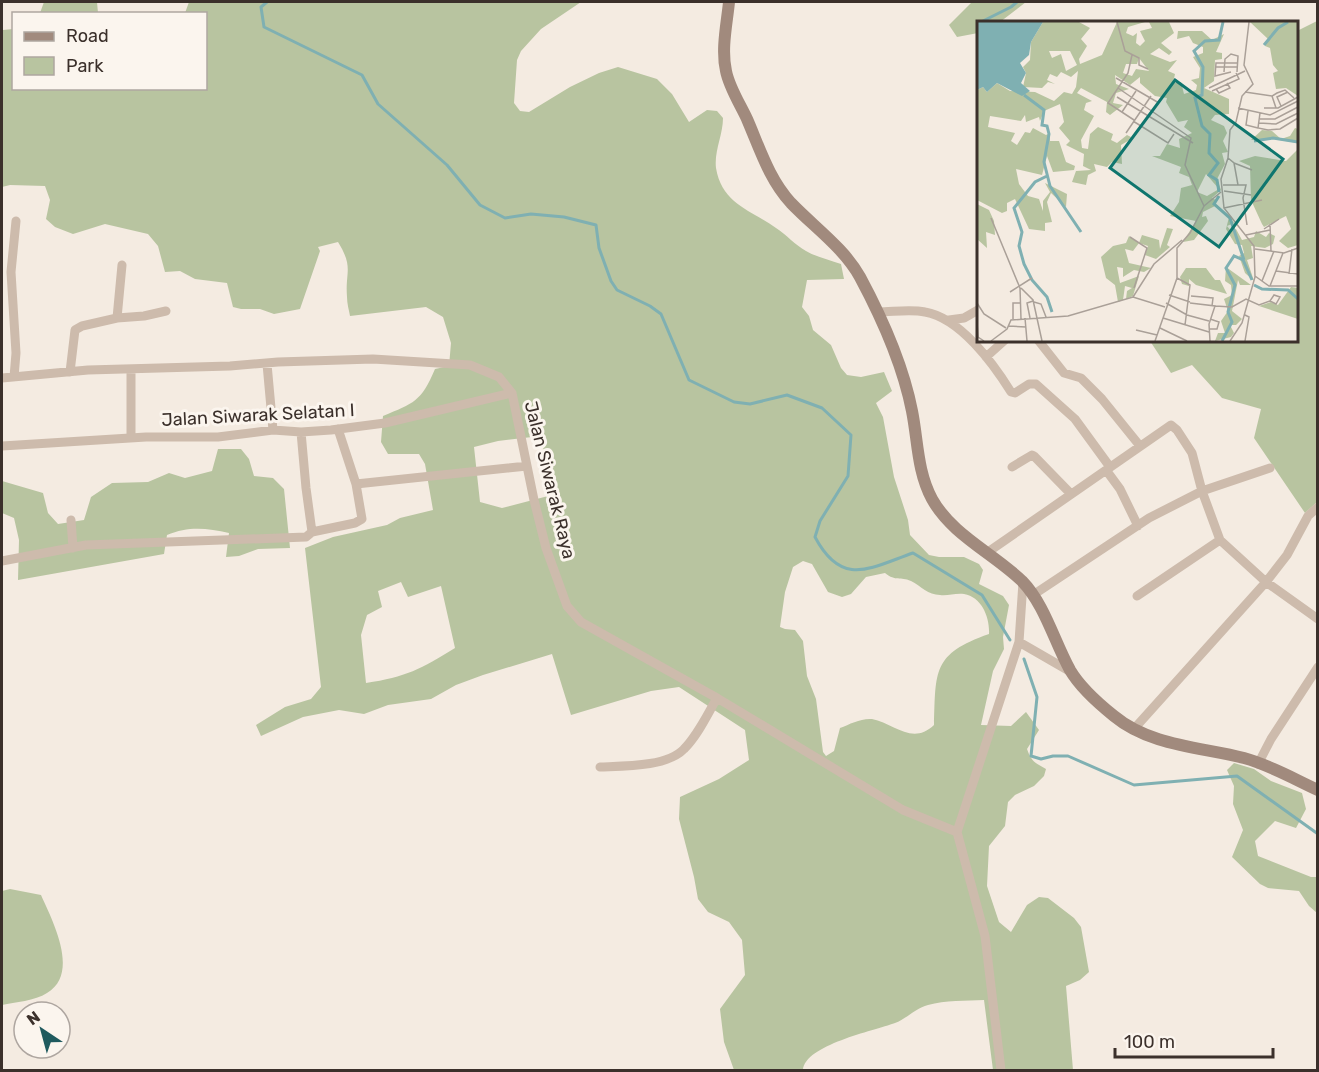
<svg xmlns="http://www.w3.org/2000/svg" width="1319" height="1072" font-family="Rubik,sans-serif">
	<rect width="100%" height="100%" fill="#f4ebe1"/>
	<!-- green -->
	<path fill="#b8c4a0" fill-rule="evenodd" d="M44,2H97L98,13H40Z
		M189,2H581L541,29L521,51L517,60L514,103L520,111L529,112L570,87L599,73L618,67L657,79L672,94L689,122L707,110L717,111L723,118C723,135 714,151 716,168C722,204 751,210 776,228C787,235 795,245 806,251C816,257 830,260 841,264L844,279L807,280L802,307L809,316L813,330L831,345L841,368L847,375L861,377L884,372L892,391L876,403L883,417L894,477L908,520L910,535L929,555L939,557H964L979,564L983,570L979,584L1003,596L1009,605L1003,637L1004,649L993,671L981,725L1011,726L1026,712L1039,730L1027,749C1031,761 1035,763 1046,769L1044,776L1034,786L1015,795L1008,802L1005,826L989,846L987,886L999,922L1011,932L1027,905L1039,897L1048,898L1074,918L1081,927L1089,972L1080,980L1066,986L1073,1070H993L984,1000C966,1001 945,1000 928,1005C916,1008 906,1019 895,1023C873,1031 805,1045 803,1070H734L724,1042L720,1009L745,975L742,940L729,922L708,912L698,899L694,877L679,819L680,797L719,779L749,760L745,730L679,687L651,691L571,715L552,654L483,675L456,685L431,699L388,705L364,714L339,710L303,717L261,736L256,725L285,707L311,699L321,687L305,548L333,537L387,525L400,518L433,510L425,464L419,454H388L381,442L383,416C414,403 421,402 435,369L449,366L451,343L443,317L426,307L350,316C349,310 347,304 347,297C345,271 354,268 338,242L318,247L320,251L300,309L274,314L260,309H241L233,307L227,283L195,279L180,271L165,272L158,246L148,234L105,224L73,234L55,227L46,219L50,200L45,186L10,185L2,187V26L3,30L13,29L14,88H206V14L185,13ZM541,436L552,495L502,508L480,502L474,447L498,441ZM803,561L812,564L828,592L842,597L851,594L866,577L885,573C896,582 900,576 911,581C921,586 928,595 940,595C948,596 955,593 964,594C982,597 990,618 989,634C932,654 936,671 934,725C912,746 894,723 872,719C861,718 850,724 840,728L834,751L826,756L823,752L816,699L807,676L803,641L795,630L785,629L780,627L785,592L793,567ZM401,582L408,597L441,586L455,648C421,669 406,677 366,683L361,635L367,615L382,607L378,591Z
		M972,2H1026L1000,22H978V33L957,37L949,25Z
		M1317,21V502L1305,513L1254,438L1261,409L1222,398L1192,365L1171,373L1150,341L1296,340L1297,31Z
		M218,449H241L249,459L254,476L273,478L284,489L290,548L258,549L239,556L226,557L229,533C207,528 188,526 167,535L164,554L18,580L19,540L14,518L2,513V481L43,493L48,513L58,524L84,520L91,497L112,483L148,482L169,473L185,478L212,471Z
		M1234,763L1254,769L1271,781L1302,793L1306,809L1296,828L1275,821L1255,841L1258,856L1311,877H1317V913L1309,906L1299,891L1268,888L1260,884L1232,857L1243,830L1233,804L1234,786L1227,770Z
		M10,889L41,895C53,922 80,973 47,993C35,1001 15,1002 2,1005V891Z"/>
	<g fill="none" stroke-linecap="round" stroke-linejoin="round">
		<!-- stream -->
		<path stroke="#7fb0b2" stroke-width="3" d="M267,2L261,7L264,27L362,75L378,104L447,165L480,205L505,218L531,214L564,217L596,225L599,248L611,281L617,290L650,306L661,314L689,380L734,402L750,404L787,395L822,408L851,435L848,476L820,521L815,537C842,588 870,568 913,553L982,595L1010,640
			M981,22L1011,7L1017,2
			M1024,659L1037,697L1031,756L1041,759L1053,756H1068L1134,785L1237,776L1318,834"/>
		<!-- street -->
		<path stroke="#cdbbac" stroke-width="9" d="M878,312C893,312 910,309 925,312C960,318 993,363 1011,392L1015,393L1029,384H1036L1075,419L1110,467
			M117,318L144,316L166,311
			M949,320L964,318L978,310
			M1038,340L1064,373L1081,378L1102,399L1140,446
			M986,357L1005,340
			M267,364L273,430
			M131,369V438
			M70,372L75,330L82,326L117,318L122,265
			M14,377L16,353L11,272L16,221
			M2,378L88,370L230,366L278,362L373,359L470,365L499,377L512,393L534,500L546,548L567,606L581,622L717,698L903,810L957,832
			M2,446L146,437H218L273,430L301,432L331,430L385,423L512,393
			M1012,467L1032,455L1034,456L1071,494
			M1106,470L1120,489L1138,526
			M356,484L527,466
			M71,520L73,548
			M312,532L355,523L362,519L356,484L338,429
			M988,552L1171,425L1177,430L1192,453L1202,491L1220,540L1266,582L1318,619
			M2,561L86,545L306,537L312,532L306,488L301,432
			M1033,595L1149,518L1202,491L1270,468
			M1137,596L1220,540
			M1019,642L1071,672
			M1133,730L1266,582L1287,555L1308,516L1318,507
			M1258,764L1271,739L1318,667
			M600,767C623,766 667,767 684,749C698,735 707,715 717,698
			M957,832L1019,642L1023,582
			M957,832L985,936L1001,1070"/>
		<!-- secondary -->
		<path stroke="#a18a7d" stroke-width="12" d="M729,2C727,23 721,49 726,71C729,87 740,104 747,119C760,149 769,179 791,203C814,227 844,248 860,277C882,318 903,365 912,411C918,441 917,471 932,499C952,535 993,553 1022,581C1045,605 1054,641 1070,670C1080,687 1099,704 1114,716C1150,746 1201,747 1244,758C1270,765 1294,779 1318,790"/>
	</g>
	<g text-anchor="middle" stroke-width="6" stroke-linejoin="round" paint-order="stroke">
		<!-- street labels -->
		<g font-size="18" fill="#3b302b" stroke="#fbf5ee">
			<text transform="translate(258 415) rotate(-3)" y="6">Jalan Siwarak Selatan I</text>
			<text transform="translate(550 480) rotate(76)" y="6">Jalan Siwarak Raya</text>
		</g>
	</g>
	<!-- overview -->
	<g transform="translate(977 21)">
		<rect width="321" height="321" fill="#f4ebe1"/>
		<path d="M66,1H102L113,7L104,18L110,25L102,38L103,43L125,34L140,1H168L151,6L149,12L156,15L160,12L159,22L163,25L168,20L163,10L175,7L172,1H192L197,12L184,22L195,31L192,34L182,27L173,33L193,41L200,39L191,50L198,53L196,62L204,61L207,73L219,69L220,64L214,59L222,57L223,47L216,36L226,32V26L216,22L212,15L200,18L201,10H225L235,19L247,13L239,31L245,32V38L238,39L237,60L227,67L252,78V93L238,94L234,99L247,105L250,112L246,120L251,131L245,132L248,143L240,158L244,169L235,177L239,179L238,185L226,191L225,196L229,195L231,200L217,219L206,221L219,200L193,195L202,181L204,167L215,164L212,156L202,152L204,146L175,135H183L190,123L203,127L202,118L215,112L207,106L211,99L201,101L189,81L190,77L178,75L163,62V56L153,64L138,54L139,63L152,68L139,72L136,82L146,84L133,94L129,91L130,81L104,67L100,72L115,80L109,82L107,89L117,95L104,119L105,127L111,128L113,113L121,106L136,113L134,119L140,122L150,114L156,117L144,124L145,143L135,141L130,146L117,143L119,150L111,154L109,164L95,161L99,150L114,149L106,145L107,133L89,124L93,120L82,107L87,101L83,83L67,90L63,100L62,96L49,101L48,94L44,100L13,95L11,106L38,112L34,120L40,124L48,111L53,112L56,107L69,114L73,112V120H82L89,141L98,145L97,149L76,151L70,135L65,154L39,148L42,163L51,175L62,178L66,190V180L73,171L68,162L90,173L89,186L74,172L70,181L75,201L68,202V210L52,208L38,178L30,182V190L25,192L0,179V69L6,66L10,71L20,62L33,70L58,71L77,80L87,71L95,73L99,66L101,50L94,56L84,51L80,56L73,53L70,59L78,63L71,61L65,67L46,66L49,52L46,46L53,39L54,21ZM72,30H93L100,44L89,50L84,33L75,37ZM162,37L172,50L159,48L155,55L146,52L149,43H160ZM229,153L242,168L230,175L220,171ZM273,1H321V75L309,67L299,68L296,52L301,50L296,44L293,27L288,25L291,18ZM318,107L321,108V122L296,118L274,119L285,109L295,110L304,118L313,115ZM321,128V224L311,227L302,220L314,208L309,195L287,206L285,203L274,179L273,145L262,140L278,135L309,140ZM0,183L12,189L17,200L18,214L9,211L10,227L0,218ZM252,196L257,202L250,205L254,210L259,208L265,219L277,216L279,210L289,216L292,212L298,215L296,223L288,227L274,225L276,237L270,239L277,260L268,252L262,235L267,232L265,224L258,223L249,208ZM190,207L196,208L190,224L193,226L179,238L168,234L171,225L162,222L156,230L148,228L152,242L174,247L167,251L157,249L146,256V247L140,246L143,262L162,255L156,275L149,278L150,270L155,267L148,265L146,279L141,281L138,264L129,257L124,236L136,225L149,222L152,215L162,222L165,214L182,219L183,228ZM249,246L274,264H263L261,259L255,290L265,298L259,304H253L257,312L254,316L238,320L241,312H248L244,300L251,290L247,278L255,274L254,264L248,260ZM209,247H229L238,259H243L250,273L219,264L212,258V265L205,263L203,256ZM314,266L321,267V298L282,285L294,281L301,284Z" fill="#b8c4a0" fill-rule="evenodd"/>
		<path d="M0,1H66L54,21L52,34L43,42L49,52L44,62L53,70L45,75L20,62L10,71L6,66L0,69Z" fill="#7fb0b2"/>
		<path fill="none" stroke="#7fb0b2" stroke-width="3" d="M287,24L301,7L311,1M47,74L67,89L65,104L70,105L72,113L67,141L73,165L104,211M277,120L296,117L321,121M70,155L58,161L37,187L45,211L42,225L47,243L55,259L70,276L75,291M242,171L240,159L232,154L241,142L232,132L233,113L225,105L218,77L225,74L226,46L217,30L228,20L242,19L246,1M242,175L237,183L253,197L267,239M277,264L285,268L311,269L321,278M245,320L255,301L251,291L258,264L249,247L257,235L266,239L275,259"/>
		<path fill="none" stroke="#aaa098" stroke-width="1.5" d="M140,1L148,30L162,37V44L171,48M155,34L151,52L131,82L157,99M238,46H260M247,51L248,38L254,33L261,35L260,51M254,51L238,55L239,42H260M139,57L182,82M141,67L214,117L208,144L227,185M232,67L268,50M239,68L242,72L253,67L250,62M235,70L262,58L259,52M268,71L295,75M140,76L216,122M304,85L300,76L311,71M261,87L293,94L321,80M287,87H301L321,76M299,87L295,75L300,72L308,69L317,77M271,90L269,104L281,107M145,91L159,70M283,92L281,107L291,109L303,108L321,97M283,98H298L321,86M156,100L191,122L197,113M282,102L299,103L321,92M149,112L174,75M251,137L257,142L261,164M257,142L275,149M246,164H269L266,177L270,204M247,170L274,174M227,185L244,171M247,187L285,179M14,197L43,267L44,298M293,203L294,230M287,208L302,198M269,214L293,209M153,216L170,227L157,267M278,228L307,232L321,227M299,250L321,253M312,253L315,228M278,255L292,265H321M200,257L213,264L208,304M285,260L297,230M293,265L306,232M44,267L56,279L65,320M33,271L55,257M192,274L213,281M214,275L236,277L235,285M156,276L177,243L205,219M57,281L64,283L69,296M0,282L7,293L29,307M189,282L210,294L232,300M213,282L238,285L232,303L233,320M238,285L255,286L269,278L282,284L293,280L297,274L303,276L299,283L293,280M48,297L50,320M53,297L50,282L56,280M186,297L232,311M36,298V282H43M0,301L1,316L7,320M31,305L49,306M183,307L210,320M232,308H240L242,301L233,298M159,309L180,314M14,320L30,308L34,299L91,295L156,276L188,286M178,320L200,257V227L213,212L227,185M253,320L265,302L278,256L277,225L247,187L244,158L251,137L253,109L259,101L265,75L276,63L267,44L272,1M268,320L272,296L268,294"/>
		<path fill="#0f766e" fill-opacity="0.15" stroke="#0f766e" stroke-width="3" d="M198,59L306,138L242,226L133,147Z"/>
		<rect width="321" height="321" fill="none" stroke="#3b302b" stroke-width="3"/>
	</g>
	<!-- border -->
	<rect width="1319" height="1072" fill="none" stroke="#3b302b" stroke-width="6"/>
	<!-- legend -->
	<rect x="12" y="12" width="195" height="78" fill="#fbf5ee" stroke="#aea6a0" stroke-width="1.5"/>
	<rect x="24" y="32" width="30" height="9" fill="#a18a7d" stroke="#aea6a0" stroke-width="1.5"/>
	<text x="66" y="42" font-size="18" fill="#3b302b">Road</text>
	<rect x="24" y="57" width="30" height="18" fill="#b8c4a0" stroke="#aea6a0" stroke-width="1.5"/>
	<text x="66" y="72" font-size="18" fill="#3b302b">Park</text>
	<!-- north arrow -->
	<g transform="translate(42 1030) rotate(324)"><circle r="28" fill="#fbf5ee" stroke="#aea6a0" stroke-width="1.5"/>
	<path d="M0-4.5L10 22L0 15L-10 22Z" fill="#1f5a5e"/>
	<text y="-9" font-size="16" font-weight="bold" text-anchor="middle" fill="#3b302b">N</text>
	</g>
	<!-- scale -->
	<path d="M1115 1048v9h158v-9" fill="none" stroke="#3b302b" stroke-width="3"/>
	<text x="1124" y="1048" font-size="18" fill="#3b302b" stroke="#fbf5ee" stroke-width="4.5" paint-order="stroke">100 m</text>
</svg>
